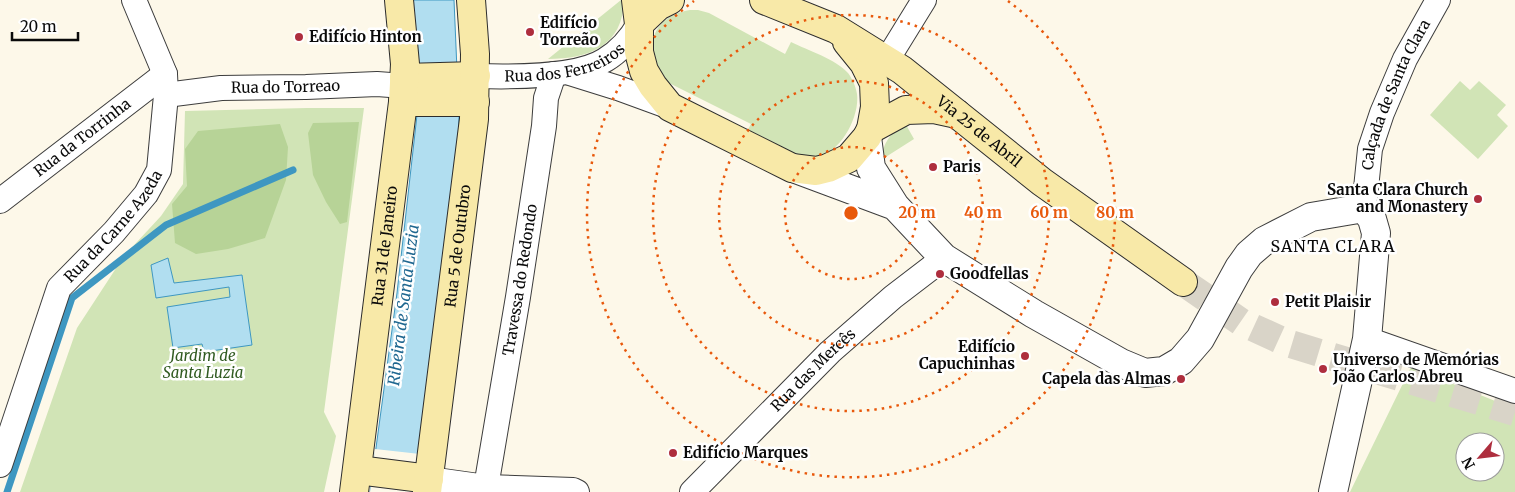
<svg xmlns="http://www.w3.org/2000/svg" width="1515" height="492" font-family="Merriweather,serif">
	<rect width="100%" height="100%" fill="#fdf8e9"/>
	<!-- green -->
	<path fill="#d1e4b6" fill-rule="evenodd" d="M621,0H624C623,46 589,59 548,59Z
		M690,10H698L709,13L785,54L791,42C807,50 836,59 848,73C852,78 856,87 857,94C860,116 841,153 817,157C793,162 767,143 746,133L751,124L667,82C665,79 661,77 658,74C656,70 655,63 654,59C647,32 664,14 690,10Z
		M1460,81L1470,90L1479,81L1506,105L1497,115L1508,126L1478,159L1430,115Z
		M307,108H364L324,412L336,436L324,492H20L77,328L124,256L161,216L183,184L185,111Z
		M905,123L914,139L881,160C883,143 890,133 905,123Z
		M1411,367L1515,409V492H1350ZM1465,442H1495V472H1465Z"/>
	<!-- forest -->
	<path fill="#b7d397" d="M359,122L347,222L340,224L326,202L313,175L308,133L313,123Z
		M280,124L288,147L286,180L265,238L228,249L196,254L175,243L172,204L187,186L185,149L198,131Z"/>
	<!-- water -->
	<path fill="#b1def0" stroke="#3e97c1" d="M411,0H454L459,117L458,144L416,492H370L397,293L417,115Z
		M168,258L174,283L242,275L252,345L204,352L202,344L173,348L167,307L230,297L229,287L156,298L151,265Z"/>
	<!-- pier -->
	<path fill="#fdf8e9" d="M375,449L420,454L416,492H370Z"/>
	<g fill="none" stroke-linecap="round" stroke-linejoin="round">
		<!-- stream -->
		<path stroke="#3e97c1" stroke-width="7" d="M7,492L72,298L166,225L293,170"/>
		<!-- secondary-tunnel -->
		<path stroke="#d9d4c8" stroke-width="28" stroke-dasharray="28 14" stroke-linecap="butt" d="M1183,282L1241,322L1287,343L1515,412"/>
		<!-- minor casing -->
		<g stroke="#3d3d3d" stroke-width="26">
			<g id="minor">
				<path d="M887,60L924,0"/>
				<path d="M570,73L618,88L670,107"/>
				<path id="s1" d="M476,76C509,77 577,78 605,60C620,51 631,38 639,24"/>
				<path id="s2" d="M166,95L221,88L306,87L377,84L404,86"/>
				<path id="s3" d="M0,201L165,74"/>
				<path id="s4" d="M1364,208L1370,149L1382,113L1405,59L1438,0"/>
				<path d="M1367,339L1515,391"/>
				<path id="s5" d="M0,465L59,288L114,232L146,194L159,170L166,95L165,74L134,0"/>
				<path d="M429,479L486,487L573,490L577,492"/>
				<path id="s6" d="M486,487L518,297L544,126L546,98L554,74"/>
				<path id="s7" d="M692,492L830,352L893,297L944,258"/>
			</g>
		</g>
		<!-- tertiary casing -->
		<g stroke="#3d3d3d" stroke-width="30">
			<path id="tertiary" d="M867,137L871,168L895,206L944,258L1034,314L1121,363L1145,373L1164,371L1181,361L1200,339L1239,268L1249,254L1264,241L1311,217L1364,208L1372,219L1376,233L1367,339L1333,492
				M793,168L895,206"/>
		</g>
		<!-- secondary casing -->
		<g stroke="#2c2c2c" stroke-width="30">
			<g id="secondary">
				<path d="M636,0L639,24V52L644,71L653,86L670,107L792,168L816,171L828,168L849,158L867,137L871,129L875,107L874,83L864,63L847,42"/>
				<path id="s8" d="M764,0L836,29L902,70L1042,182L1183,282"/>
				<path d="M639,24L658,6L670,0"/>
				<path d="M404,78L476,76"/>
				<path d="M403,102H475"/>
				<path d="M871,129L906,110L934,109L957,114"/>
				<path d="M358,470L429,479"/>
				<path id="s9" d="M354,492L403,102L405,64L399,0"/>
				<path id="s10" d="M427,492L474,119L475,54L471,0"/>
			</g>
		</g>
		<!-- minor -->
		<use href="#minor" stroke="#fff" stroke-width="24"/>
		<!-- tertiary -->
		<use href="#tertiary" stroke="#fff" stroke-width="28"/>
		<!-- secondary -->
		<use href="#secondary" stroke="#f8e9a8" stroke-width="28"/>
	</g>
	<!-- distance rings -->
	<g fill="none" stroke="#e8590c" stroke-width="2.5" stroke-dasharray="2.5 5">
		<circle cx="851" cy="213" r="66"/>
		<circle cx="851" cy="213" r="132"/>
		<circle cx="851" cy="213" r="198"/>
		<path d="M1008 1A264 264 0 1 1 694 1"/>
	</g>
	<!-- markers -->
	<g fill="#ae2e3e" stroke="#fff" stroke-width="2">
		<circle cx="530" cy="32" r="5"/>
		<circle cx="299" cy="37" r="5"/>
		<circle cx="933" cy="167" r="5"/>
		<circle cx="1478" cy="199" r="5"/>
		<circle cx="940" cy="274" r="5"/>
		<circle cx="1275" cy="302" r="5"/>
		<circle cx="1025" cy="356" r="5"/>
		<circle cx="1323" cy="369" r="5"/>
		<circle cx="1181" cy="379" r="5"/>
		<circle cx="673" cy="453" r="5"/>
	</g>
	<g text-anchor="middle" stroke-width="5" stroke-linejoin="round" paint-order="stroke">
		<!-- poi labels -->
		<g font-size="15" font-weight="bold" fill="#0a0a0a" stroke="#fff" text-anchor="start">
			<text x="540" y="28">Edifício<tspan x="540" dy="17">Torreão</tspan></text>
			<text x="309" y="42">Edifício Hinton</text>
			<text x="943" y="172">Paris</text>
			<text x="1468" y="195" text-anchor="end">Santa Clara Church<tspan x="1468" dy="17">and Monastery</tspan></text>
			<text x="950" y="279">Goodfellas</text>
			<text x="1285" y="307">Petit Plaisir</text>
			<text x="1015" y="352" text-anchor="end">Edifício<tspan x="1015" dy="17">Capuchinhas</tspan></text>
			<text x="1333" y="365">Universo de Memórias<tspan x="1333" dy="17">João Carlos Abreu</tspan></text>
			<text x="1171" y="384" text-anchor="end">Capela das Almas</text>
			<text x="683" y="458">Edifício Marques</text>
		</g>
		<!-- street labels -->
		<g font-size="15" fill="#0a0a0a" stroke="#fff">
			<text dy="5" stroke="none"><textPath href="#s1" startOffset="91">Rua dos Ferreiros</textPath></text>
			<text dy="5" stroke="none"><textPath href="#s2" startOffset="120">Rua do Torreao</textPath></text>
			<text dy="5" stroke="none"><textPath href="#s4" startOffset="119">Calçada de Santa Clara</textPath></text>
			<text dy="5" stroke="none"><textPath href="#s8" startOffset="254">Via 25 de Abril</textPath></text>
			<text dy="5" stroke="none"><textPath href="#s3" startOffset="104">Rua da Torrinha</textPath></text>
			<text dy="5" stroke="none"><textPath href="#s5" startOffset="269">Rua da Carne Azeda</textPath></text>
			<text dy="5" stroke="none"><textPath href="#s9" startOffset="248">Rua 31 de Janeiro</textPath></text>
			<text dy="5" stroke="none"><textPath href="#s10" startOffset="248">Rua 5 de Outubro</textPath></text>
			<text dy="5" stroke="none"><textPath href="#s6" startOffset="210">Travessa do Redondo</textPath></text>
			<text dy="5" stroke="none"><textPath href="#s7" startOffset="172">Rua das Mercês</textPath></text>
		</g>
		<!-- park labels -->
		<g font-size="15" font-style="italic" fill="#315b21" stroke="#fff">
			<text x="203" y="361">Jardim de<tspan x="203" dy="17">Santa Luzia</tspan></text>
		</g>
		<!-- neighbourhood labels -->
		<g font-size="16" letter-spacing="1" fill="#0a0a0a" stroke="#fff">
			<text x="1333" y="252">SANTA CLARA</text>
		</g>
		<!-- water labels -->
		<g font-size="16" font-style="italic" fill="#1f6790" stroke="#fff">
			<text transform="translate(403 305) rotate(-83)" y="6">Ribeira de Santa Luzia</text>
		</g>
	</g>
	<circle cx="851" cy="213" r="8" fill="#e8590c" stroke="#fff" stroke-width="2.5"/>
	<g font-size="15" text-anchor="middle" font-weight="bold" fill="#e8590c" stroke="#fff" stroke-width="5" stroke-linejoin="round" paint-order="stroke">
		<text x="917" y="218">20 m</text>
		<text x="983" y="218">40 m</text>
		<text x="1049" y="218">60 m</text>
		<text x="1115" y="218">80 m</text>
	</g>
	<!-- north arrow -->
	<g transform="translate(1480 457) rotate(242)"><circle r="24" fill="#ffffff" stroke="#9d9d9d"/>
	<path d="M0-4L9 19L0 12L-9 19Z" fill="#ae2e3e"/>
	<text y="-8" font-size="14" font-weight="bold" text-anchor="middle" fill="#0a0a0a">N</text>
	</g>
	<!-- scale -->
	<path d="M12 32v8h66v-8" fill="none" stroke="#0a0a0a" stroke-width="2.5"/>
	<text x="20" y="32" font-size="15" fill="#0a0a0a" stroke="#ffffff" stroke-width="4" paint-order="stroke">20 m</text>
</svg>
